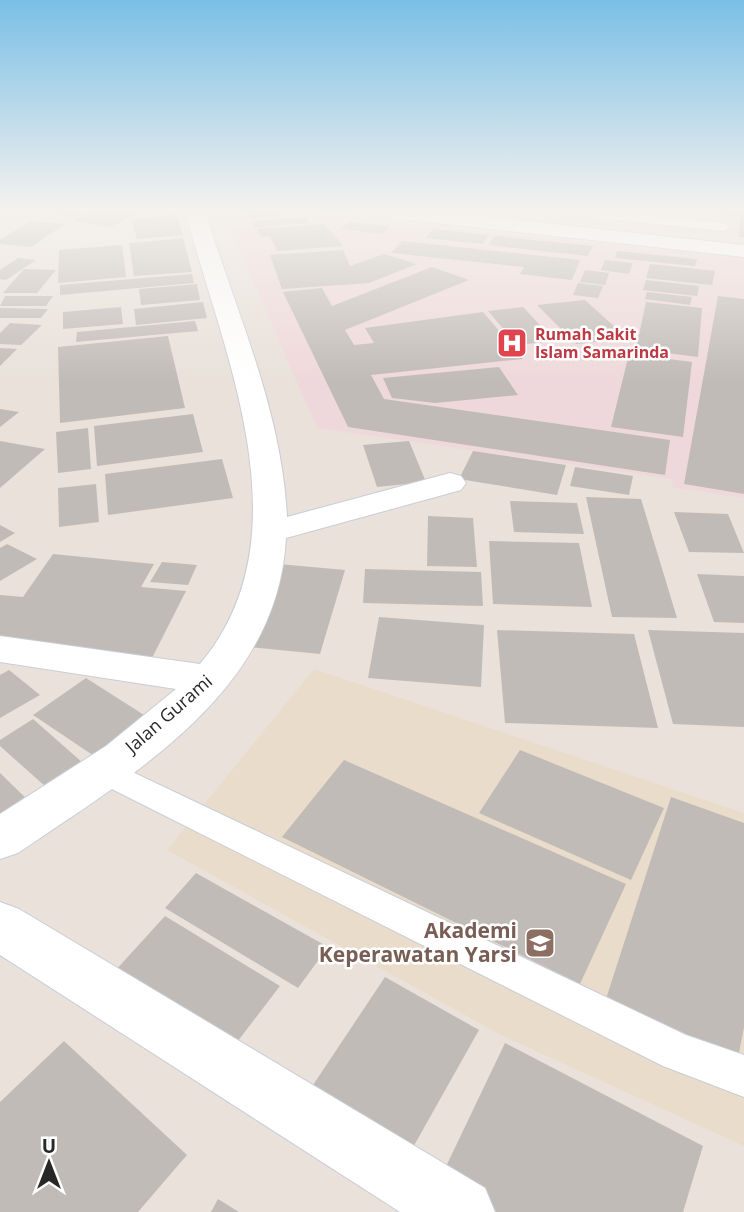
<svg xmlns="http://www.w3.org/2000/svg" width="744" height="1212" font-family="'Open Sans',sans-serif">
	<rect width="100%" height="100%" fill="#e9e1da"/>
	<!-- education -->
	<path fill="#e9dcca" d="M314,669L744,813V1146L503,1036L167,850Z"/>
	<!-- medical -->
	<path fill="#efd8db" d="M239,211H280L744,258V498L672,487L673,479L317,428L225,217Z
		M467,211H744V238Z"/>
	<!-- building -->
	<path fill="#c1bbb7" d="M42,211H84L73,217Z
		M94,211H143L110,227L73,220Z
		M278,211L281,216L251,219L248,214Z
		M696,211H744V237H739L740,217Z
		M176,215L183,235L137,239L131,219Z
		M307,217L309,223L255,227L252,221Z
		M31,221L65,224L31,247L0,244V240Z
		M349,222L390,226L383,234L341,229Z
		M325,224L343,246L277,251L270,236L261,237L257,229Z
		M433,229L489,235L483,244L426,238Z
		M495,236L593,246L588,256L488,245Z
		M183,238L192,272L134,276L129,243Z
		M402,241L580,260L572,280L520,274L524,267L391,253Z
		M122,245L126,277L58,283L59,250Z
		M343,250L350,266L384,254L417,264L369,283L282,289L270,255Z
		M617,251L697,259L695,266L615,258Z
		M18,258L36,260L6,280L0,279V270Z
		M605,260L633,263L629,274L601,270Z
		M650,264L715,271L712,285L646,278Z
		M432,267L469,280L345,330L354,345L374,343L365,328L483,312L523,359L371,375L384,399L670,440L665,475L348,427L283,292L322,288L332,306Z
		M24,269L56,270L37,293H3Z
		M585,270L609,273L605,285L580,282Z
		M192,274L194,283L60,295V285Z
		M646,280L699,286L697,296L643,290Z
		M578,283L603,286L598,298L573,295Z
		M197,284L200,300L141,305L139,289Z
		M647,292L692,297L690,305L645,299Z
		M5,296H53L46,306H0Z
		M718,296L744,299V494L684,484Z
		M585,300L628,339L576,344L537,305Z
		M203,302L207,318L136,325L134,309Z
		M646,302L702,308L698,357L636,349Z
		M121,307L123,324L63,329V312Z
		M523,307L555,341L517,345L488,311Z
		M0,308L48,309L41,318H0Z
		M195,321L198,331L76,342L77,332Z
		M10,323L42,325L21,345L0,344V333Z
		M168,336L185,408L60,423L58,347Z
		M0,348L17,349L0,366Z
		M629,354L692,362L683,437L611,427Z
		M499,367L518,395L435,403L392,398L383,378Z
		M0,409L19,412L0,427Z
		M193,414L203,452L97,466L94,426Z
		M88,428L91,469L58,473L56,432Z
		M0,441L45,449L0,488Z
		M409,441L426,482L377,487L363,445Z
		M473,451L566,465L557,495L459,479Z
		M222,459L233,498L108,515L105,474Z
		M575,467L633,476L629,495L570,486Z
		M96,484L99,522L59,527L58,488Z
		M586,497L641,499L677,618L612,617Z
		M510,501L577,503L584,534L514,532Z
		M674,512L728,514L744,553L689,552Z
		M428,516L473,518L477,567L427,566Z
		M0,525L15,533L0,542Z
		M489,541L579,543L592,607L493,604Z
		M7,544L37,559L0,581V548Z
		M53,554L154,564L141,587L186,591L152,658L0,642V595L23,597Z
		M162,562L197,565L188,585L150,582Z
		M279,564L345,570L320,654L248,647Z
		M365,569L481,572L483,606L363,603Z
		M697,574L744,576V623L714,622Z
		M379,617L484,625L481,687L368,678Z
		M497,630L634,634L658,728L505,723Z
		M648,630L744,633V727L673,724Z
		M9,670L40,695L0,718V675Z
		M86,678L155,722L103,762L33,715Z
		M33,719L83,763L46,787L0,746V740Z
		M520,750L664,808L631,880L479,813Z
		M344,760L626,884L580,984L282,837Z
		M0,773L35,807L0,829Z
		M671,797L744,823V1027L738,1058L605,1002Z
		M196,873L328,947L298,988L165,908Z
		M165,916L280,986L231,1050L114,972Z
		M385,977L479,1030L407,1158L307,1094Z
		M64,1041L187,1155L138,1212H0V1102Z
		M505,1043L703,1146L683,1212H490L439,1181Z
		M218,1199L239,1212H211Z"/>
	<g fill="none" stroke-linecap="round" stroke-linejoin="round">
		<!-- lane casing -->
		<g stroke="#c8cdd8" stroke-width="2">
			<path id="lane" d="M563,211H607L724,223L731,227L724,231L570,215Z
				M103,758L686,1035L744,1055V1097L663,1066L92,779L87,770L92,761Z"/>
		</g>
		<!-- street casing -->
		<g stroke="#c8cdd8" stroke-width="2">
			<path id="street" d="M185,211H205C236,312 282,410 287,517L450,473L461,476L466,483L461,490L286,538C278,693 132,775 18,853L0,859V814L106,746L176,689L0,662V636L200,664C309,535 222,351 185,211Z
				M374,211H436L744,245V257L384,217Z
				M0,902L19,909L485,1188L495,1212H400L0,955Z"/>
		</g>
		<!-- lane -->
		<use href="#lane" fill="#fff" fill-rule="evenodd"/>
		<!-- street -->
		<use href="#street" fill="#fff" fill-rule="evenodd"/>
	</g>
	<!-- sky -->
	<linearGradient id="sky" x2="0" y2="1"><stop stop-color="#7abfe6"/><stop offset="0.55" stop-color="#f5f2ee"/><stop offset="1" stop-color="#f5f2ee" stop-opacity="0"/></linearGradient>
	<rect width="744" height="381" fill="url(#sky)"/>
	<!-- icons -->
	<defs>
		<g id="hospital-square" transform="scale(1.575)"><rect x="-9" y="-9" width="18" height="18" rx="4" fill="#e0444e" stroke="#fff"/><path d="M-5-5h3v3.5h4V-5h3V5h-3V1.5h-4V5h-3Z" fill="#fff"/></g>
		<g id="university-square" transform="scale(1.575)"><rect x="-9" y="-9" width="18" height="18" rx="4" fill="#8d6e63" stroke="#fff"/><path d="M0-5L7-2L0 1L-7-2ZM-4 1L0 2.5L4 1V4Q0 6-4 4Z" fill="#fff"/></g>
	</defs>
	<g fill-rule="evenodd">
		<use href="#hospital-square" x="512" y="343"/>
		<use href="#university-square" x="540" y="943"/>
	</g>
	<g text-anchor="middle" stroke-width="5" stroke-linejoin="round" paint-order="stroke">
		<!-- far-health labels -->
		<g font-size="16" font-weight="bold" fill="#be3a42" stroke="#fff" text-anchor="start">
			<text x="535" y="340">Rumah Sakit<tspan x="535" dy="18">Islam Samarinda</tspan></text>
		</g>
		<!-- street labels -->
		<g font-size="18" fill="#272727" stroke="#fff">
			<text transform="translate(169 714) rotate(-41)" y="6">Jalan Gurami</text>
		</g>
		<!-- near-education labels -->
		<g font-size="21" font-weight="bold" fill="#785e54" stroke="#fff" text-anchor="end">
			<text x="517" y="938">Akademi<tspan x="517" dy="24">Keperawatan Yarsi</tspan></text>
		</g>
	</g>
	<!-- north arrow -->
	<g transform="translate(49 1163)" stroke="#ffffff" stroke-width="5" paint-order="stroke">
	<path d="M0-5L12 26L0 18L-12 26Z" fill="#272727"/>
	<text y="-10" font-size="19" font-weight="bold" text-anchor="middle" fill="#272727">U</text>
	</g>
</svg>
